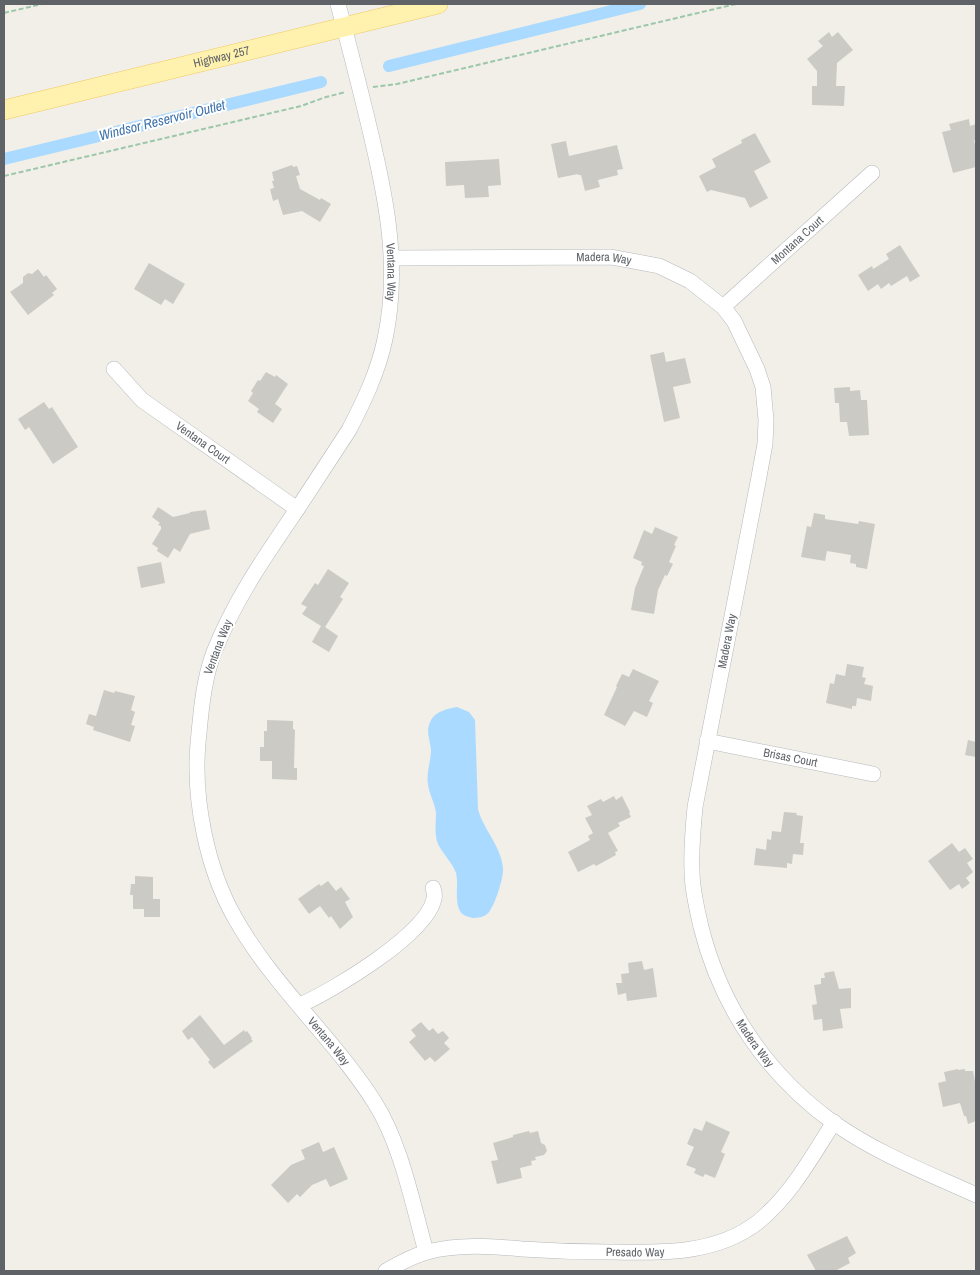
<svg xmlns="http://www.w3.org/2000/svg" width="980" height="1275" font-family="'Archivo Narrow',sans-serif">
	<rect width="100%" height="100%" fill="#f1efe8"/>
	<!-- water -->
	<path fill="#aadaff" d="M457,707L469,712L475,720L478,809C483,829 501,846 503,868C504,877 494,909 487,914C484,917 477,918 473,918C468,917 462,915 460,911C454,900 459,885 456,873C452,862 443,854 438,844C434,834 436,823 436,813C435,803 429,794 428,784C426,773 431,761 431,750C430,739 425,731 431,720C436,711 447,709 457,707Z"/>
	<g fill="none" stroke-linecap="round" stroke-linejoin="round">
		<!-- canal -->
		<path stroke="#aadaff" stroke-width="12" d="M389,66L640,4
			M4,159L321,82"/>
	</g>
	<!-- building -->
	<path fill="#cccac5" d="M829,32L832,37L838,32L853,50L837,63L836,86H845L844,106L812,105V86H817V71L807,59L823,46L818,41Z
		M969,119L970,126L976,124V140H974L976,150V167L953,173L942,132L951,130L949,124Z
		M755,133L771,162L754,171L768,198L750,208L745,198L711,190L707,192L699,176L716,167L712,159L742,143L741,140Z
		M566,141L569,156L617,145L623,169L617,170L618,175L598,180L600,187L585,191L581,175H578V174L558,178L551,144Z
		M499,159L501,185L488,186L489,197L465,198L464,185L446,186L445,162Z
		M292,165L293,167L297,166L300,175L296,176L300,189L320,200L321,198L331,204L320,222L302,211L283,215L278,199L273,201L270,189L274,188L272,181H274L272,172Z
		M900,245L920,276L910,282L907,276L891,286L889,283L881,289L878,284L868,291L858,275L872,266L873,269L889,259L886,254Z
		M149,263L185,284L173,304L165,299L161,305L134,289Z
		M38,269L44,277L46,275L57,289L52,293L54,295L28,315L10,292L23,283V277L28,273L32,274Z
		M664,352L666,362L685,358L691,383L673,387L680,418L664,422L650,355Z
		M266,372L275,377L276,375L288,384L275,404L282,409L273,423L257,412L259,409L248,401L253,393L251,391L258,380L260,381Z
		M850,387V391L860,390L861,400H867L869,435L849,436L847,422H840L839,403H835L834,388Z
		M44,402L49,409L52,407L78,447L53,464L29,427L25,430L18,419Z
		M158,507L173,517L190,513V512L206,510L210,529L190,534L180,552L174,548L168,558L157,551L158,548L152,544L161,529V526L158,525L160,523L152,517Z
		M814,513L825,515V519L858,524L859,521L875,524L867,569L856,567V564L850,563L851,555L827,551L825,561L801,557L807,526L811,527Z
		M655,527L678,537L674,545L676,546L669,562L673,564L667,576L665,575L658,590L654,614L631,610L635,588L644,566L641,565L642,562L633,558L644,530L652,534Z
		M161,562L165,583L141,588L137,567Z
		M328,569L349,583L340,597L343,599L325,627L338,636L329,652L312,642L321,626L302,614L307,607L301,604L315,583L318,585Z
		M847,664L864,667L862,677L866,678L864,684L873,686L871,701L857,698L856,706H852V709L826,703L830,683L834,684L836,674L845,676Z
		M633,669L659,681L649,701L653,703L647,717L634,711L625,726L604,715L617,687L616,686L622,674L629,677Z
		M104,690L114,693L115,691L135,696L131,710L135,712L131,725L135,726L130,742L93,730L94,727L86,724L89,714L96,716Z
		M267,720L293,721V729L295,730L294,768H297V780L272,779V761H260V747H264V731H267Z
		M968,740L976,742V757L965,755Z
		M614,796L616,800L622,796L630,812L629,813L631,817L618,823L620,826L608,833L618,851L615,852L616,855L596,866L594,864L578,872L568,852L590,840L588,836L593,833L585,818L592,815L587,806L601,799L603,802Z
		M784,812L797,813L796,815L803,816L800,843H804L803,855L793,854L792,864L787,863V868L754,865L756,848L766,850L767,839L771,840L772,831L781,832Z
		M952,843L959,852L965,848L973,859L967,863L973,872L966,878L970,883L962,889L959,884L950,890L928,861Z
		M135,876L153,877V899H160V917H144V909H133V895H130L131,884H135Z
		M328,881L336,891L341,887L350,899L345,902L353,917L340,929L331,916L329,918L320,906L309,914L298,899L319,884L321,886Z
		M642,961L644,970L653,968L657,997L627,1001L626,993L618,995L616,983H622L621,974L629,973L628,963Z
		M834,971L839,989L851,988V1008L840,1009L843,1028L823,1031L822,1019L814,1020L812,1005L817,1004L814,985L821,984V978H825L824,973Z
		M200,1015L224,1045L244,1030L245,1032L247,1031L252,1038L251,1039L253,1041L214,1069L208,1062L210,1060L192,1037L188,1040L182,1031Z
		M421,1022L429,1031L433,1028L438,1034L443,1031L449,1038L444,1043L450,1049L435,1062L430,1057L425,1061L409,1042L416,1036L411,1030Z
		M958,1069V1070L965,1069V1071H973L976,1087V1121L968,1124L966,1116H964L960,1103L943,1107L938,1083L946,1081L944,1072Z
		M706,1121L730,1132L721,1152L725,1154L715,1178L705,1174L703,1177L694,1173L696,1169L686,1165L694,1147L687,1144L694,1128L702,1131Z
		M529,1131L530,1133L538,1131L541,1143L545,1145L547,1151L544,1155L535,1157L536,1160L531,1161L532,1165L520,1168L522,1178L497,1184L491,1161L498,1160L493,1143L513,1137V1135Z
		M319,1142L323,1152L334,1147L348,1179L330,1187L326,1179L312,1185L300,1197L297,1194L288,1203L271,1185L291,1165L305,1159L301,1150Z
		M847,1236L856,1253L848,1258L850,1263L835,1271H816L807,1255Z"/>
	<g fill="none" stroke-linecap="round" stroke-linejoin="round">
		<!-- minor casing -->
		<g stroke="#b5b8bc" stroke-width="16">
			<g id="minor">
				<path id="s1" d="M338,4C348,42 358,80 367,118C385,191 401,264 385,339C378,372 364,401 349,430C332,456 315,482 298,508C266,555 235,599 214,652C203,681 201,713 198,743C193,800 207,869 235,918C273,986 334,1038 375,1103C401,1144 413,1205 426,1252"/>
				<path id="s2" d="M392,258L611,257L659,266L690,281L723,307L734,321L757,369L763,387L766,420L765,444L758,482L695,807C693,828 691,850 692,871C692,890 697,909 701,927C721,1007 767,1075 834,1123C878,1154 928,1173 976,1195"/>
				<path id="s3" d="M723,307L872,173"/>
				<path id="s4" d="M114,369L142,400L297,509"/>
				<path id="s5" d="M707,741L873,774"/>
				<path d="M300,1005C332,991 426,935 434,899C435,896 434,891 433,888"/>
				<path id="s6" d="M386,1271C398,1264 413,1256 427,1252C458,1244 490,1246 522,1249C551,1251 580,1252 609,1252C659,1253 716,1255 758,1222C791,1195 811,1158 834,1122"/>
			</g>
		</g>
		<!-- major casing -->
		<g stroke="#f2c960" stroke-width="20">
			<g id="major">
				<path id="s7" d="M4,110L438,4"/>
			</g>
		</g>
		<!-- path -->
		<path stroke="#9cc7a9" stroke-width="2" stroke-dasharray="5 2.5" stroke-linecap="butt" d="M4,13L42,4
			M373,87L397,84L736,4
			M4,176L301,106L326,97L346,92"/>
		<!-- minor -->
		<use href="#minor" stroke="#fff" stroke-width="15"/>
		<!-- major -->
		<use href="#major" stroke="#fff2af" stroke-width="19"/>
	</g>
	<g text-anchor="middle" stroke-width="4" stroke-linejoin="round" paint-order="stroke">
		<!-- street labels -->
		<g font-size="12" fill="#5f6368" stroke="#fff">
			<text dy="4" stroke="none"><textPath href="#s7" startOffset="224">Highway 257</textPath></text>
			<text dy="4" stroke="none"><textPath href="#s3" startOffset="100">Montana Court</textPath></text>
			<text dy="4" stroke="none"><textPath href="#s2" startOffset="212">Madera Way</textPath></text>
			<text dy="4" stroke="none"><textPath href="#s1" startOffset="274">Ventana Way</textPath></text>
			<text dy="4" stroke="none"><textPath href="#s4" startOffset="116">Ventana Court</textPath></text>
			<text transform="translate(727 641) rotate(-79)" y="4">Madera Way</text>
			<text transform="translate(218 647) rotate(-69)" y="4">Ventana Way</text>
			<text dy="4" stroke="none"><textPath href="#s5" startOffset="85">Brisas Court</textPath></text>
			<text dy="4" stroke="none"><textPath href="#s1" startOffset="1129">Ventana Way</textPath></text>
			<text dy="4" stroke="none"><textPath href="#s2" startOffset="1111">Madera Way</textPath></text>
			<text dy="4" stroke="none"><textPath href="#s6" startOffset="254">Presado Way</textPath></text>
		</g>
		<!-- water labels -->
		<g font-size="14" font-style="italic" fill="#4174aa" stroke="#fff">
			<text transform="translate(162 120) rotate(-14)" y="5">Windsor Reservoir Outlet</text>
		</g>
	</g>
	<!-- border -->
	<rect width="980" height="1275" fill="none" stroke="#5f6368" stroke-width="10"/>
</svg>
